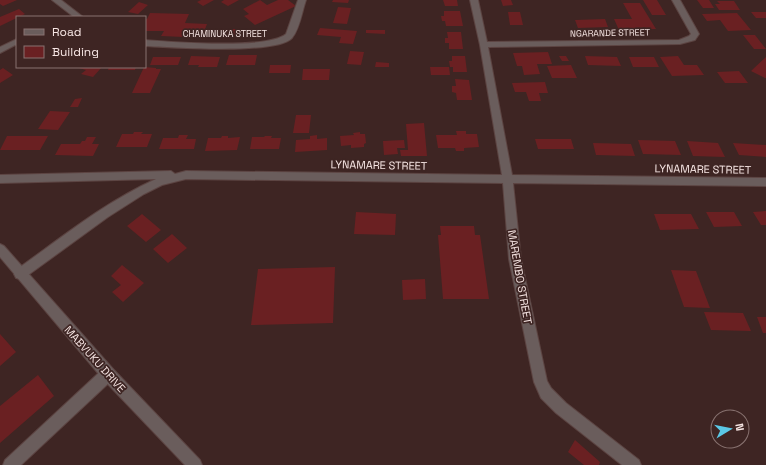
<svg xmlns="http://www.w3.org/2000/svg" width="766" height="465" font-family="'Space Grotesk',sans-serif">
	<rect width="100%" height="100%" fill="#3e2523"/>
	<!-- building -->
	<path fill="#6a2022" d="M0,0H17L3,6L0,4Z
		M201,0H214L203,6L197,2Z
		M224,0H239L228,6L221,2Z
		M260,0L267,5L278,0H288L296,6L255,25L244,16L249,14L243,9Z
		M333,0H349L348,3L332,2Z
		M443,0H457L458,6H445Z
		M501,0H511L513,5L503,6Z
		M643,0H657L666,15H652Z
		M697,0H709L714,8H703Z
		M717,1H734L740,10H719L715,4H720Z
		M139,2L148,5L138,14L128,12Z
		M623,3H640L656,29L619,30L614,19H632Z
		M338,7L351,8L347,24L333,23Z
		M19,9L25,14L0,26V17Z
		M444,11H460L463,26H446L445,21H442L441,16H444Z
		M508,12H520L523,25H510Z
		M751,12H766V18H756Z
		M150,13L189,14L185,23L207,24L204,32H187L184,37L161,36L164,31H145V19H147Z
		M737,13L751,30L728,31L720,20L707,21L702,14Z
		M605,19L608,27L578,28L575,20Z
		M320,28L357,31L353,44L339,43L341,37L317,35Z
		M223,29H245L243,36H221Z
		M366,30H385V34L366,33Z
		M447,32H461L463,49H449V43H445V38H448Z
		M743,35H755L766,49H754Z
		M350,51L364,52L361,65L347,64Z
		M548,52L552,64H537L540,74L524,75L522,66H517L513,53Z
		M229,55H257L255,65H226Z
		M191,56L220,57L217,67H198L199,65H188Z
		M452,56H465L467,72H453V67H450L449,61H452Z
		M559,56H566L569,61H562Z
		M585,56L617,57L621,66L588,65Z
		M678,56L684,65H697L704,75L672,76L660,57Z
		M153,57H181L178,65H150Z
		M629,57H654L659,67H633Z
		M766,57V78H765L751,71Z
		M376,62L389,63V67H375Z
		M270,65H291L290,73H269Z
		M571,65L577,78H552L547,66Z
		M75,67H102L93,77L81,74L86,70Z
		M109,67H136L135,70H108Z
		M144,67L156,68V69H161L150,93H132Z
		M430,67H449L450,75H431Z
		M3,68L13,75L0,83V70Z
		M303,69H330L329,80H302Z
		M739,71L748,83H725L717,72Z
		M455,79L469,80L472,100H457L456,93L452,92V86H456Z
		M545,82L548,93H539L541,101H529L526,92H515L512,83Z
		M82,98L78,107H70L75,99Z
		M50,111L70,112L58,130L38,129Z
		M296,115H311L309,133H293Z
		M424,123L427,156H401L400,150H408L406,124Z
		M456,131H466V134H477L479,147L464,148V151H456L455,148H438L436,135H457Z
		M134,132H143L141,134H152L147,147H116L122,134H133Z
		M360,132V134H365L366,143L364,144V147L351,148V145L341,146L340,136L354,135L353,133Z
		M179,135H188L186,139H196L194,149H159L163,138H178Z
		M317,135V139L327,138V150L295,152L296,140L310,139V136Z
		M7,136H48L40,150H0Z
		M222,136H228V138L240,137L237,150L205,151L208,138H221Z
		M265,136H272L271,138H281L279,149H250L252,137H264Z
		M87,137H96L92,144H99L93,156L55,155L61,144H80L82,141H85Z
		M535,139H571L574,149H538Z
		M404,140L405,148H397L398,154L384,155L383,141Z
		M638,140L675,141L681,155L643,154Z
		M687,141L718,143L725,157L693,156Z
		M593,143L631,144L635,156L596,155Z
		M733,143L766,145V157L739,155Z
		M766,211V225H761L753,212Z
		M356,212L396,214L395,235L354,234Z
		M706,212H734L742,226L714,227Z
		M142,214L161,230L146,242L127,226Z
		M654,214H691L699,229L660,230Z
		M440,226H474L475,235H480L489,299H443L438,235H441Z
		M172,234L187,248L168,263L153,249Z
		M122,265L144,283L123,302L112,292L121,285L111,276Z
		M335,267L333,323L251,325L258,269Z
		M671,270L696,271L710,308L684,307Z
		M425,279L426,299L403,300L402,280Z
		M704,312L743,313L751,331L711,330Z
		M757,317H766V333H763Z
		M0,334L16,352L0,366Z
		M38,375L54,396L0,443V406Z
		M575,440L600,462L599,465H584L568,452Z"/>
	<g fill="none" stroke-linecap="round" stroke-linejoin="round">
		<!-- minor casing -->
		<g stroke="#5c4442" stroke-width="2">
			<path id="minor" d="M52,0H61L83,17H74Z
				M298,0H306C302,11 300,28 292,38C276,55 171,47 145,46V40C173,42 267,50 286,34Z
				M470,0H478L487,42L679,40L689,36L691,34L672,0H680L699,34L695,40L680,44L488,47L512,175L766,178V186L513,183L521,259L547,381L551,388L566,403L639,460L641,465H622L556,413L541,398L534,382L509,259L503,183L186,179L162,185L144,194L108,217L24,278L20,279L16,278L14,274L16,270C61,238 105,202 156,179L0,183V175L171,171L175,174L186,171L502,175L480,45Z
				M17,39V44L0,53V47Z
				M108,367L113,369L115,374L113,379L21,465H3L5,460L103,369Z"/>
		</g>
		<!-- tertiary casing -->
		<g stroke="#5c4442" stroke-width="2">
			<path id="tertiary" d="M0,244L4,246L113,369L200,460L202,465H185L103,379L0,257Z"/>
		</g>
		<!-- minor -->
		<use href="#minor" fill="#6a5d5c" fill-rule="evenodd"/>
		<!-- tertiary -->
		<use href="#tertiary" fill="#6a5d5c" fill-rule="evenodd"/>
	</g>
	<g text-anchor="middle" stroke-width="3.5" stroke-linejoin="round" paint-order="stroke">
		<!-- far-street labels -->
		<g font-size="9" fill="#f7e6e4" stroke="#3e2523">
			<text transform="translate(610 33) rotate(-1)" y="3">NGARANDE STREET</text>
			<text x="225" y="37">CHAMINUKA STREET</text>
		</g>
		<!-- street labels -->
		<g font-size="11" fill="#f7e6e4" stroke="#3e2523">
			<text transform="translate(379 165) rotate(1)" y="4">LYNAMARE STREET</text>
			<text transform="translate(703 169) rotate(1)" y="4">LYNAMARE STREET</text>
			<text transform="translate(520 277) rotate(80)" y="4">MAREMBO STREET</text>
			<text transform="translate(95 359) rotate(48)" y="4">MABVUKU DRIVE</text>
		</g>
	</g>
	<!-- legend -->
	<rect x="16" y="16" width="130" height="52" fill="#3e2523" stroke="#887270"/>
	<rect x="24" y="29" width="20" height="6" fill="#6a5d5c" stroke="#887270"/>
	<text x="52" y="36" font-size="12" fill="#f7e6e4">Road</text>
	<rect x="24" y="46" width="20" height="12" fill="#6a2022" stroke="#887270"/>
	<text x="52" y="56" font-size="12" fill="#f7e6e4">Building</text>
	<!-- north arrow -->
	<g transform="translate(730 429) rotate(80)"><circle r="19" fill="#3e2523" stroke="#887270"/>
	<path d="M0-3L7 15L0 10L-7 15Z" fill="#5bc8e6"/>
	<text y="-6" font-size="11" font-weight="bold" text-anchor="middle" fill="#f7e6e4">N</text>
	</g>
</svg>
